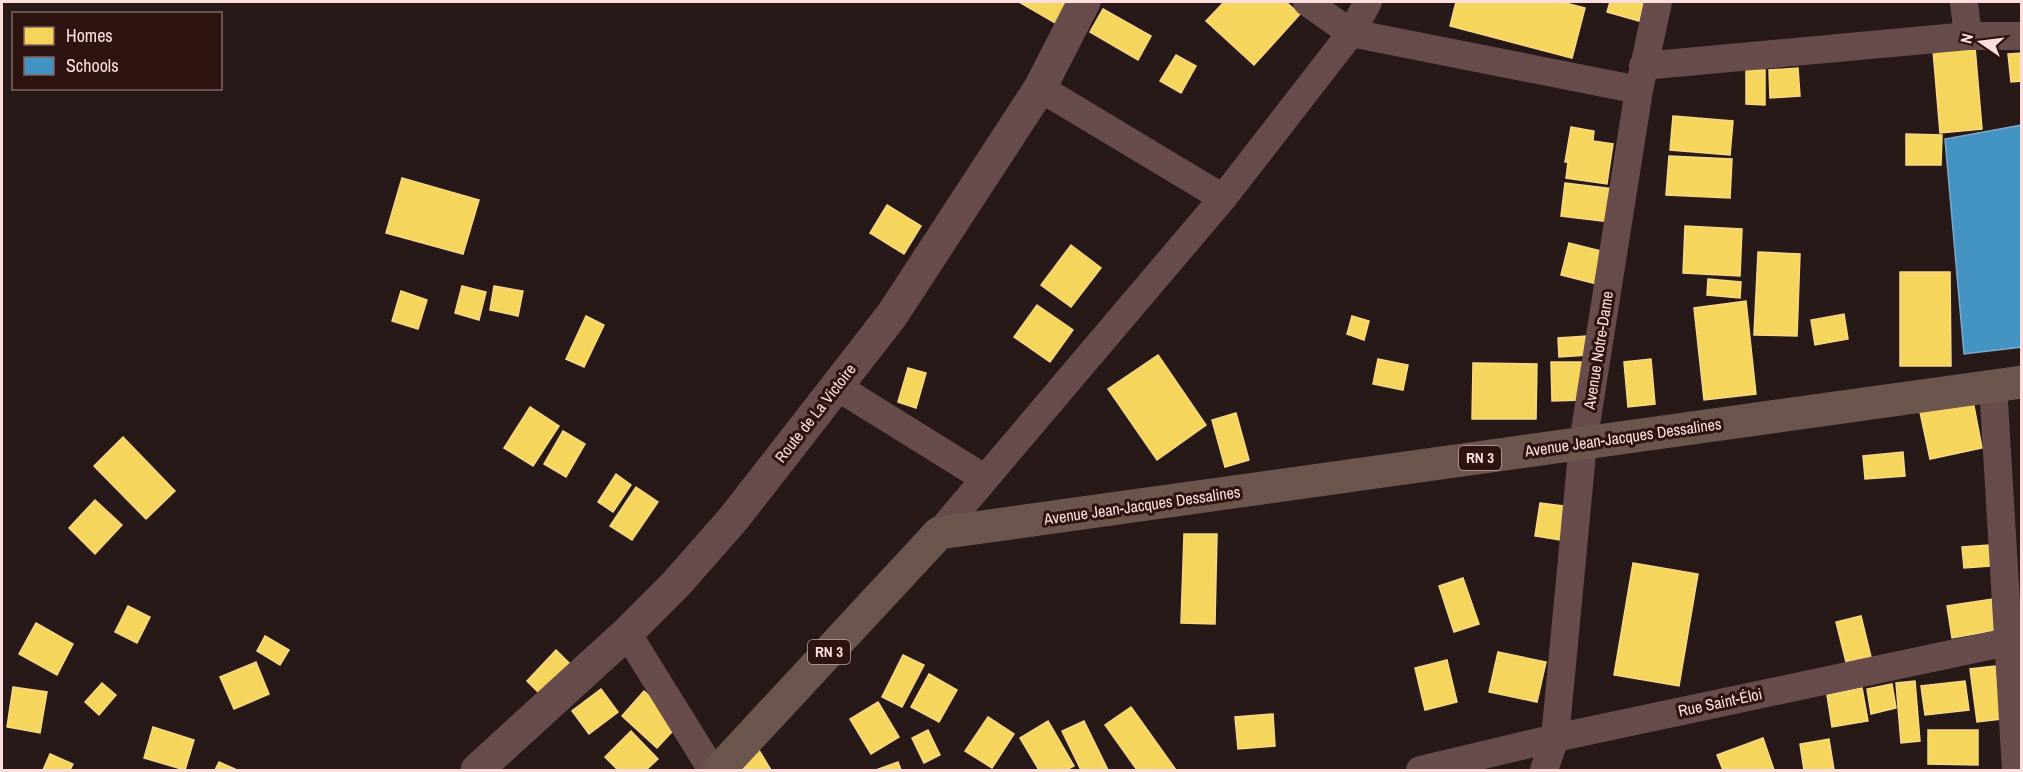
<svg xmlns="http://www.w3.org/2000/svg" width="2023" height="772" font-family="'Archivo Narrow',sans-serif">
	<rect width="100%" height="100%" fill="#271917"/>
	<!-- homes -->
	<path fill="#f6d55c" stroke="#f9d883" stroke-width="1.5" d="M1019,2H1070L1057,24Z
		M1224,2H1286L1300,14L1254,65L1206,21Z
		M1456,2H1562L1585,8L1572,58L1450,26Z
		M1610,2H1645L1639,21L1607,12Z
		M1103,9L1151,36L1138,60L1090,32Z
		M1975,47L1982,129L1940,133L1933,50Z
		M2022,53V81L2011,82L2008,54Z
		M1176,55L1196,66L1181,93L1160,81Z
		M1798,68L1800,96L1770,98L1769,70Z
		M1746,70H1765V105L1746,104Z
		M1673,116L1733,121L1730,155L1670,150Z
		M1571,127L1594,131L1593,141L1613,144L1607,184L1566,178L1568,162H1565Z
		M1906,134L1942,135L1941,165H1906Z
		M1669,156L1732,159L1730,198L1666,195Z
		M402,178L479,200L463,254L386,233Z
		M1565,183L1614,189L1610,222L1561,216Z
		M887,205L921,226L904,254L870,233Z
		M1685,226L1742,229L1740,276L1683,273Z
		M1569,243L1605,252L1597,284L1561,275Z
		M1071,245L1101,268L1071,307L1041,285Z
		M1758,252L1800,254L1797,336L1754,335Z
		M1900,272H1950L1951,366H1900Z
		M1708,279L1741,282L1740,298L1707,295Z
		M462,286L486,292L479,320L455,313Z
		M494,286L523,291L518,316L490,310Z
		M401,291L427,300L418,329L392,321Z
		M1746,301L1756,394L1704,400L1694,308Z
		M1037,305L1073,330L1050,362L1014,337Z
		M1844,314L1848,339L1815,345L1811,320Z
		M586,316L604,325L584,367L566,359Z
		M1352,316L1369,321L1364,340L1347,334Z
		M1587,336L1588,355L1559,357L1558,338Z
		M1158,355L1206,425L1157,460L1108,389Z
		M1378,359L1408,365L1403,390L1373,384Z
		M1651,359L1655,404L1628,407L1624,362Z
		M1551,362H1585V400L1552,401Z
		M1473,363L1537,364L1536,419H1472Z
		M908,368L926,373L916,408L898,402Z
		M1973,401L1982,448L1930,459L1920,412Z
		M530,407L559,426L533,466L504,448Z
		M1236,413L1249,460L1225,467L1212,420Z
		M563,431L585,444L566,477L544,464Z
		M123,437L175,491L146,519L94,466Z
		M1903,452L1905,476L1865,479L1863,456Z
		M616,474L631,485L613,512L598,502Z
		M636,487L658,502L632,540L610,526Z
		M95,500L122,525L95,554L69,528Z
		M1540,503L1571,507L1566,541L1535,536Z
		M1184,534H1217L1215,624L1181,623Z
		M1989,545L1990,566L1964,568L1962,547Z
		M1633,563L1698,574L1679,686L1614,675Z
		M1463,578L1479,624L1454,632L1439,586Z
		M1999,598L2004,629L1952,638L1947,606Z
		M128,606L150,617L137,643L115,632Z
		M1861,616L1871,657L1846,662L1836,622Z
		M36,623L73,644L57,675L19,654Z
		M265,636L289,650L280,665L257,651Z
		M556,650L571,665L542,696L527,681Z
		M1498,652L1546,662L1537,702L1489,692Z
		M903,655L924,665L902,707L882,697Z
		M1447,660L1457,702L1425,710L1415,668Z
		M256,662L269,694L234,709L220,677Z
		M1995,666L2001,719L1977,722L1970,669Z
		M929,674L957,690L939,722L911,707Z
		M1915,681L1920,741L1901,743L1896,683Z
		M1965,681L1969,710L1925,715L1921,686Z
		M102,683L116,695L99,715L85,702Z
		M1892,684L1896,708L1871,714L1867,689Z
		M13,687L47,692L40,733L7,727Z
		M1862,688L1868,721L1832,727L1827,695Z
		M601,689L618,712L589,734L572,711Z
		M644,691L680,723L657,748L622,716Z
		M878,702L899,737L871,754L850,719Z
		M1131,707L1176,770H1137L1105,725Z
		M1273,714L1275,746L1238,749L1235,717Z
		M988,717L1014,734L992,768L965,751Z
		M1048,721L1074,766L1066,770H1039L1020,738Z
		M1084,721L1108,770H1081L1062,731Z
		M153,727L194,740L185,770L144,758Z
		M928,730L940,755L924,763L912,738Z
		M1928,730H1978V765L1928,764Z
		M631,731L658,759L646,770H618L605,757Z
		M1763,738L1774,770H1723L1717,755Z
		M1829,739L1834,770H1804L1800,744Z
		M757,747L771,770H733Z
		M50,754L73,764L70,770H43Z
		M219,762L237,770H215Z
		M898,762L901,770H876Z"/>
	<!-- schools -->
	<path fill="#4393c3" stroke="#7baacb" stroke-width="1.5" d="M2022,125V347L1964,354L1945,139Z"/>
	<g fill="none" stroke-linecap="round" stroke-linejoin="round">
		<!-- minor -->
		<path stroke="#684c4c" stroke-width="28" d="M1307,2L1351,33L1639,90
			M1964,2L1968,36
			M1643,66L1968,36H2022
			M1040,88L1223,198
			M1993,385L2016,770
			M836,386L984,478
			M939,533L1223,198L1351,33L1368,2
			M627,633L712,770
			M1420,770L1555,738L2022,639
			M1544,770L1555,738L1583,443L1639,90L1658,2"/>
		<!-- tertiary -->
		<path stroke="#684c4c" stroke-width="33" d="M477,770L627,633L676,584L734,518L892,315L1040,88L1084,2"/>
		<!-- primary -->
		<path stroke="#6c554d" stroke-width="33" d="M719,770L939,533L2022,382"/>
	</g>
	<g text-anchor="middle" stroke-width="6" stroke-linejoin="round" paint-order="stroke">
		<!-- shield labels -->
		<g fill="#2e1410" stroke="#c0a2a0" stroke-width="1.5">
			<rect x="1459" y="446" width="42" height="24" rx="4.5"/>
			<rect x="808" y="640" width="42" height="24" rx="4.5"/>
		</g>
		<g font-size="15" font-weight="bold" fill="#ffdfdd">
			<text x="1480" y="463">RN 3</text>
			<text x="829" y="657">RN 3</text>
		</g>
		<!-- street labels -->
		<g font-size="16" fill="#ffdfdd" stroke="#2e1410">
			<text transform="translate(1598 350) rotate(-81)" y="6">Avenue Notre-Dame</text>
			<text transform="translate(815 413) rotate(-52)" y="6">Route de La Victoire</text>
			<text transform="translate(1623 437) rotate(-8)" y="6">Avenue Jean-Jacques Dessalines</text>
			<text transform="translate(1142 505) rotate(-8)" y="6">Avenue Jean-Jacques Dessalines</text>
			<text transform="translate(1720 702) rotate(-12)" y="6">Rue Saint-Éloi</text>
		</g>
	</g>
	<!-- border -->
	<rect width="2023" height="772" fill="none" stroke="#ffdfdd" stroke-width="6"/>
	<!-- legend -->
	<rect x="12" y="12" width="210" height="78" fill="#2e1410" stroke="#826562" stroke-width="1.5"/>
	<rect x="24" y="27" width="30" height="18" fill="#f6d55c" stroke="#826562" stroke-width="1.5"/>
	<text x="66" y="42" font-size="18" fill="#ffdfdd">Homes</text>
	<rect x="24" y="57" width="30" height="18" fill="#4393c3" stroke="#826562" stroke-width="1.5"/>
	<text x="66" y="72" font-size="18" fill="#ffdfdd">Schools</text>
	<!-- north arrow -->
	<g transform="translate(1981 42) rotate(284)" stroke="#2e1410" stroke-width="4.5" paint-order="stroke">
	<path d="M0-4.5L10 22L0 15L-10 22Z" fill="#ffdfdd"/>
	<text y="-9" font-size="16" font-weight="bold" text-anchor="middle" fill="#ffdfdd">N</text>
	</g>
</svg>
